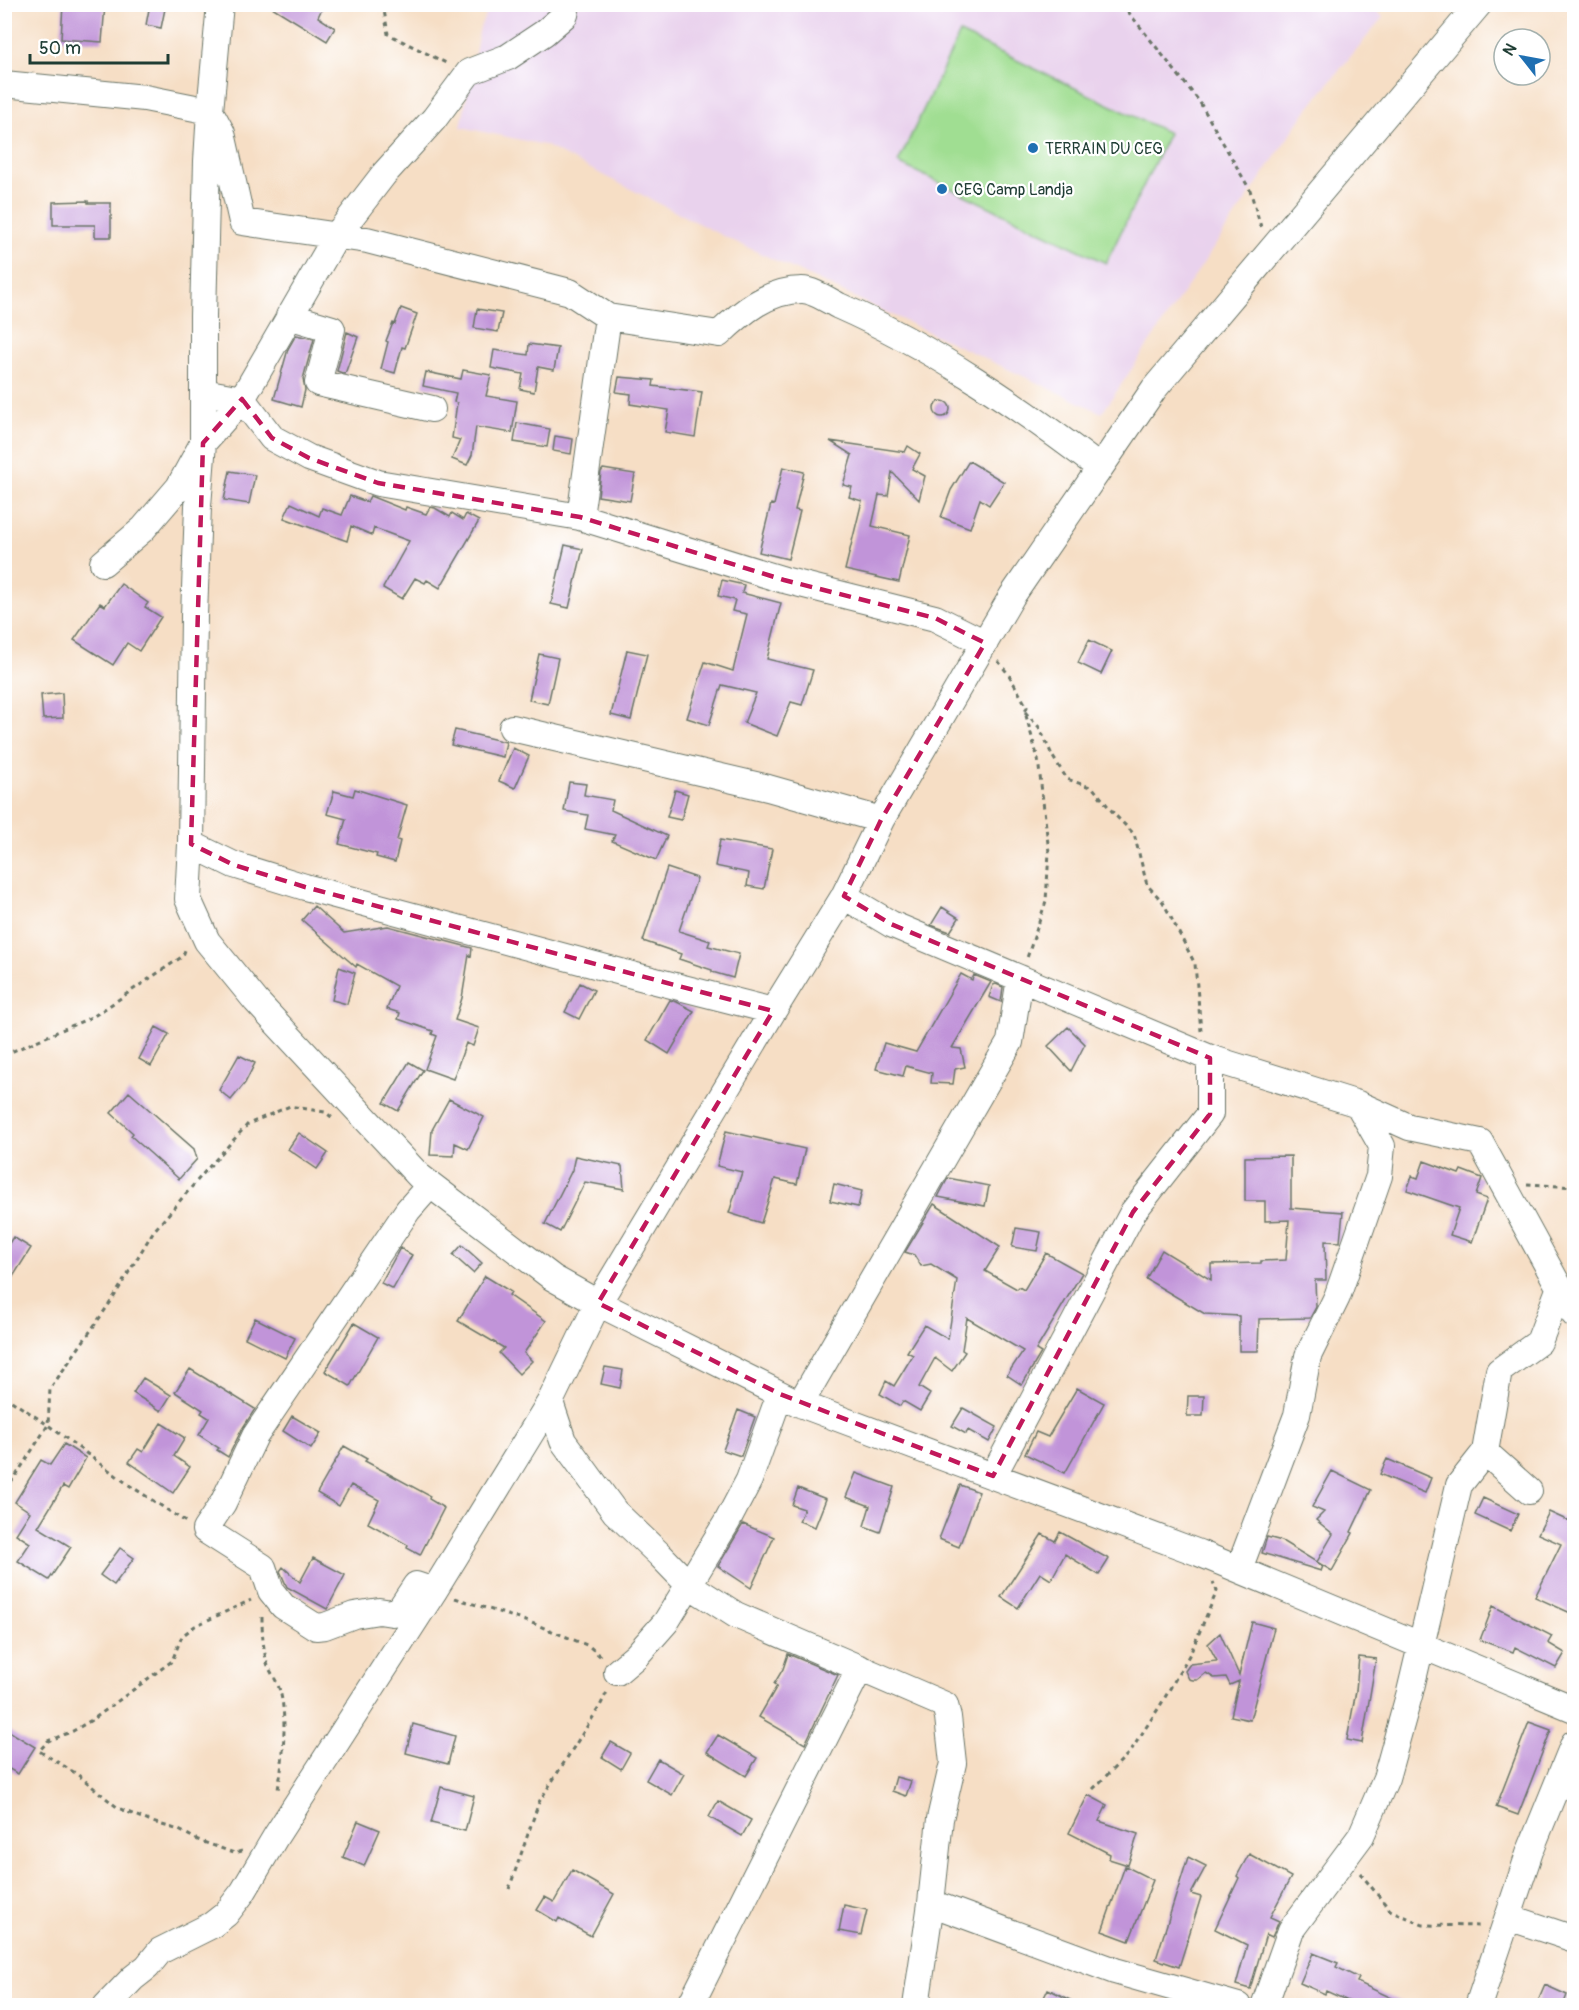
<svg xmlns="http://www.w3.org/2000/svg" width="1579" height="2010" font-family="Pangolin,sans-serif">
	<rect width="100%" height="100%" fill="#fff"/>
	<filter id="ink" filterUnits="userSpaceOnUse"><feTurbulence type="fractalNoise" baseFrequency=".0167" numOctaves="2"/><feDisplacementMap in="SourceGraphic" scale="12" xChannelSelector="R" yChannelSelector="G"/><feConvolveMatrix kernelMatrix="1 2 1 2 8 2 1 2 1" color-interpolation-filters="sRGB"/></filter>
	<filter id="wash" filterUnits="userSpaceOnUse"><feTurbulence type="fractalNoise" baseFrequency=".008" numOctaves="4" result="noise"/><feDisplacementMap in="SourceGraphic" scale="24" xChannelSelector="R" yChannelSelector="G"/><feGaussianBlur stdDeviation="1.35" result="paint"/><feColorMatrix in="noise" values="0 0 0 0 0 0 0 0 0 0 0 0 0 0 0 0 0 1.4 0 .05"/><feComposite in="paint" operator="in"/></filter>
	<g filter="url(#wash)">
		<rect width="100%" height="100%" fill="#f6dec5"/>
		<!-- built -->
		<path fill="#e9d2ed" d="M1369,4L1383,17L1306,111L1102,413L719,234L544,145L461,127L480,27L491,5Z"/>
		<!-- green -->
		<path fill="#a0de92" stroke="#608e63" stroke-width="1.5" d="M960,33L1169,133L1106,263L898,163Z"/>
		<g id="blocks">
			<!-- building -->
			<path fill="#c194d9" d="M63,4L105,5L102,42L61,39Z
				M150,4H166L161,28L146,25Z
				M267,4H324L318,17L335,28L327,41Z
				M88,201V203H111V237H95V225H53V202Z
				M401,308L417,314L405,348L402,347L395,373L381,369L388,342L386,341L393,323L395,324Z
				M477,309L502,313L498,332L474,328Z
				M347,332L358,337L345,374L337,371Z
				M296,335L314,339L303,379L305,390L301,407L274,399L288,349Z
				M529,344L558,348L554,370L538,367L534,392L520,389L523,374L491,368L494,350L528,355Z
				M463,370L491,375L486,396L517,401L512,433L476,427L472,455L467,465L452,459L460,440L452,438L457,403L454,402L456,393L423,386L426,372L461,379Z
				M619,377L654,380L653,386L702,392L695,437L665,432L669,410L630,404L631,394L616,392Z
				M934 409a8 8 0 1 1 16 0a8 8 0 1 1-16 0Z
				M517,423L550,429L547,447L514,442Z
				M555,436L573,439L571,454L553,451Z
				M830,441L905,452L908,446L920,454L912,469L925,476L919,500L892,472L888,496L879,495L872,526L910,535L899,582L845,570L862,501L849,497L852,487L843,485L852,455Z
				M969,461L1004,482L989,505L980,499L970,528L941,517L951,490Z
				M783,467L804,472L795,510L800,511L788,559L759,552L771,504L774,505Z
				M603,469L635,474L630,501L598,496L601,472Z
				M230,471L255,475L249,504L224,500Z
				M350,496L367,502L370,496L405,510L406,507L426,514L430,507L435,508L450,517L452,513L463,520L466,514L479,521L440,588L427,580L425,583L415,578L402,599L383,588L409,541L374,528L372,535L351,526L347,541L284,518L291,503L319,516L322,508L342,515Z
				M565,545L583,549L569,608L551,604Z
				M722,580L744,585L742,593L781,603L767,659L813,670L802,705L791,702L777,736L744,723L756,693L722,685L709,725L687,718L705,662L733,671L747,614L732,611L735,600L718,596Z
				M121,584L148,603L145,607L161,617L139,651L127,643L113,665L74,640L100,603L105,606Z
				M1089,640L1112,651L1101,674L1078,663Z
				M627,650L647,654L631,720L611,715Z
				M539,654L558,658L548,704L529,700Z
				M62,693L63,718L43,719L41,695Z
				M455,730L506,742L503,757L451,745Z
				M513,748L529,756L515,788L499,781Z
				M569,782L586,784L584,795L613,800L611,810L667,836L656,860L612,841L615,835L585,829L588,815L564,811Z
				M355,789L407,805L397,840L400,841L395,862L376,857L377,854L339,844L346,819L327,814L334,791L353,796Z
				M675,790L688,794L681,820L667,817Z
				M720,840L772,849L764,889L747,886L749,873L715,866Z
				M667,868L697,878L679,931L710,941L708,946L739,954L733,978L712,972V970L679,959L681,954L643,941Z
				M314,906L344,933L388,926L472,948L471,956L469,955L462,998L455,1020L479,1028L473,1046L466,1043L453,1079L425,1069L437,1036L432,1034L433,1031L398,1019L400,1013L387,1009L396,986L357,964L356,967L302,920Z
				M942,907L959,918L950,932L931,925Z
				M339,967L355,973L347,1004L332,1000Z
				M961,974L972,980L974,975L991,982L952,1048L961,1049L965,1067L955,1069L953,1084L931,1083L932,1073L906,1066L903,1076L876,1069L884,1043L916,1052Z
				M580,983L594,990L579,1019L565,1012Z
				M996,984L1003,987L1001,1002L989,997L993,985Z
				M670,1000L679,1003L694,1011L669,1054L647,1040Z
				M156,1027L169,1034L151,1066L139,1059Z
				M1068,1027L1085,1044L1071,1071L1048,1046Z
				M239,1055L255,1063L245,1083L231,1100L219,1090Z
				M409,1062L423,1070L398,1111L384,1103Z
				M129,1092L194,1149L197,1159L179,1179L131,1136L133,1133L111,1113Z
				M449,1099L484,1117L468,1149L455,1143L454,1156L430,1155L432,1130Z
				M726,1131L805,1149L797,1184L775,1179L761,1223L729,1213L742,1172L717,1166Z
				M299,1133L328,1153L317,1169L288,1149Z
				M575,1156L622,1166L624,1189L585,1182L560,1232L545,1224L572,1170Z
				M1291,1156V1208L1343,1212L1340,1242L1325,1241L1326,1280H1315L1316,1307L1310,1318L1259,1319L1258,1351H1239V1316L1205,1314L1146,1279L1162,1250L1211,1280V1264L1261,1263V1261L1286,1260L1289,1220L1265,1221V1201H1245V1157Z
				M1424,1161L1459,1174L1461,1170L1482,1178L1476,1195L1487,1199L1472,1242L1450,1235L1459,1208L1407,1190L1412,1176L1418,1178Z
				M948,1178L989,1186L985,1206L938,1197Z
				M834,1184L862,1191L858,1207L830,1201Z
				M934,1204L1000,1247L985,1271L1017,1289L1019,1287L1024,1290L1046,1253L1082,1273L1036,1350L1041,1353L1022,1385L1007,1375L1023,1351L967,1318L962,1350L965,1352L952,1371L935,1358L919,1387L930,1394L920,1411L903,1401L900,1406L880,1394L886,1381L894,1386L913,1355L907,1352L924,1325L948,1339L957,1280L931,1264L921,1266L914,1255L905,1252Z
				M1016,1228L1041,1232L1037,1251L1012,1247Z
				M13,1237L31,1248L4,1291V1251Z
				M462,1245L482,1263L473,1273L453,1255Z
				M400,1248L412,1255L393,1289L381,1283Z
				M485,1276L511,1292L509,1295L546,1321L524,1353L532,1361L519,1374L499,1353L504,1348L458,1321Z
				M255,1318L295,1338L285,1358L245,1338Z
				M354,1323L378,1337L350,1386L325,1371Z
				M605,1367L623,1370L620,1388L601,1384Z
				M190,1369L255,1409L242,1429L228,1457L217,1450L219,1448L199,1435L209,1418L201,1413L203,1410L175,1392Z
				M143,1378L171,1395L161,1411L133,1393Z
				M1077,1388L1104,1403L1065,1473L1025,1454L1036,1432L1048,1437Z
				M1188,1396H1204L1203,1416H1187Z
				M963,1408L997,1427L989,1442L968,1430L966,1434L952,1426Z
				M738,1410L755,1417L741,1456L723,1450Z
				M292,1416L321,1433L311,1449L283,1431Z
				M161,1423L185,1438L174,1456L190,1467L173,1493L129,1462L138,1449L143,1452Z
				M64,1444L86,1458L68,1489L63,1486L38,1527L71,1547L49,1580L18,1561L30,1543L16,1534L30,1512L15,1502L41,1460L50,1465Z
				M344,1446L367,1459L365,1461L430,1496L429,1499L444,1508L420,1555L407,1548L408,1545L368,1523L379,1500L351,1485L339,1506L317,1493Z
				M1387,1459L1431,1478L1425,1493L1380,1474Z
				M1332,1471L1371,1490L1351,1532L1353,1533L1332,1571L1317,1562L1333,1534L1316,1520L1324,1512L1312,1507Z
				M856,1473L894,1487L880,1532L864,1526L870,1506L846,1497Z
				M960,1485L979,1492L959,1547L939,1539Z
				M798,1488L826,1499L815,1527L799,1521L804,1509L792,1505Z
				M1483,1498L1518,1514L1510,1531L1475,1515Z
				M1549,1512L1573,1523L1575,1521V1615L1535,1597L1561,1544L1538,1534Z
				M743,1524L774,1537L751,1588L718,1566Z
				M1060,1532L1109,1559L1099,1575L1065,1554L1051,1580L1040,1573L1018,1608L1001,1597L1042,1534L1055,1541Z
				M1267,1537L1282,1541L1323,1566L1321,1571L1262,1553Z
				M120,1548L134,1558L114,1585L100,1575Z
				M313,1558L345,1575L327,1609L287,1587L280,1571L283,1567L300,1582Z
				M1493,1606L1552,1636L1548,1643L1565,1653L1556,1668L1515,1647L1513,1652L1480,1640Z
				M1252,1622L1274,1628L1250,1720L1231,1716L1239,1681L1230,1685L1226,1677L1214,1678L1206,1673L1197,1680H1193L1189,1679L1185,1671L1190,1664L1217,1661L1208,1644L1220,1633L1239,1675Z
				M788,1654L838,1675L805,1744L759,1717L777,1686L774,1684L783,1669Z
				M1359,1657L1376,1659L1362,1743L1347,1740L1356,1691Z
				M1529,1722L1551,1730L1518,1815L1496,1807Z
				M413,1724L455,1736L448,1764L406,1753Z
				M4,1728L35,1747L18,1774L4,1766Z
				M718,1735L757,1758L746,1776L707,1752Z
				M611,1742L630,1753L621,1769L602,1757Z
				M658,1759L684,1774L672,1795L646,1780Z
				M896,1777L911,1781L906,1796L892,1791Z
				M441,1787L474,1796L465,1831L431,1823Z
				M1088,1795L1107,1805L1099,1821L1138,1834L1128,1865L1109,1859L1110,1854L1069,1833Z
				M718,1801L751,1820L742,1836L709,1817Z
				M358,1821L380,1830L364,1866L343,1857Z
				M1249,1854L1291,1877L1270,1917L1279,1921L1272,1937L1266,1934L1250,1989L1236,1985L1247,1945L1215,1929L1239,1878L1237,1876Z
				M1188,1857L1206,1866L1191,1894L1201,1897L1179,1967L1156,1959Z
				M1125,1866L1153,1880L1129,1941L1102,1931Z
				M572,1870L614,1894L591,1936L559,1918L557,1922L537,1910L545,1897L554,1902Z
				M844,1905L867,1910L861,1935L839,1931Z
				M1313,1953L1338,1963L1336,1967L1359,1978L1357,1982L1409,2006H1359L1326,1991L1325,1994L1300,1983Z
				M1545,1985L1567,1995L1563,2006H1536Z
				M1048,1989L1082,2006H1040Z"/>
		</g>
	</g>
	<g filter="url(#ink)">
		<use href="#blocks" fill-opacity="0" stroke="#6a7567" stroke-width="1.5"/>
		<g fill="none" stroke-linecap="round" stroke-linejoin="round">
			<!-- minor casing -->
			<g stroke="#6a7567" stroke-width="28">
				<path id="minor" d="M220,4L210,111L207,161L203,316V443L198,506L194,616L191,844L188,899L207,941L256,1001L419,1176L553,1278L598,1303L800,1404L1199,1553L1574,1709
					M4,84L145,98L210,111L222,133L242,222L367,240L570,292L608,317L719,334C742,312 768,290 802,290C813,290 829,301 839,306C932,347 1019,406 1100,468
					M289,316L332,329L318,383L432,409
					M203,392L242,399L272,438L309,458L378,483L580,517L784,580L935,618L985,643
					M580,517L608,317
					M103,563L143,529L179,487L203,443L242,399L337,235L384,174L434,119L469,72L508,57L544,33L565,15L567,4
					M512,728L768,788L881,820
					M191,844L234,865L305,887L636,976L773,1011
					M844,896L891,924L1210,1058L1358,1104L1409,1127L1480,1142L1574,1314
					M430,1185L408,1210L255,1436L223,1503L205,1530L263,1567L271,1591L283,1606L316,1627L325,1626L354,1615L379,1611L392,1613L400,1609L416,1585L434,1591
					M550,1402L563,1441L615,1512L660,1555L689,1585L736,1615L945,1705L948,1717L953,1763L940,1819L931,1903L916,2006
					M800,1404L1010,1042L1020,978
					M1485,1452L1529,1491
					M993,1476L1133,1212L1210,1114V1058
					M1239,1569L1297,1415L1308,1356L1337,1297L1379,1176L1382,1146L1358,1104
					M617,1672L636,1656L666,1622L727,1522L749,1480L780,1394
					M931,1903L1115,1971L1238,2006
					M1508,1917L1574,1939
					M106,2006L133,1978L147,1967L160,1951L212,1925L226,1914L243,1892L276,1836L434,1591L550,1402L598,1303L773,1011L844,896L881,820L1012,596L1100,468L1154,389L1479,4
					M690,2006L860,1668
					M1264,2006L1291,1930L1361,1836L1386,1778L1410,1692L1459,1485L1485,1452L1499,1371L1539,1342L1560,1287
					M1478,2006L1530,1851L1574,1743"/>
			</g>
			<!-- path -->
			<path stroke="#6a7567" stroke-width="3" stroke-dasharray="4.5 4.5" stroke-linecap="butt" d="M383,4L388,34L448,64
				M1122,4L1199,101L1250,190L1261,227
				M998,661L1009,675L1027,707L1025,712L1038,759L1049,852L1046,901L1027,958
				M1025,712L1039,727L1053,757L1067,779L1093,788L1116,816L1134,834L1147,885L1163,902L1195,964L1201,1031
				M4,1055L94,1016L183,956L186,947
				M1527,1184L1574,1187
				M4,1396L48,1425L129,1485L186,1522
				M4,1489L15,1477L48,1425L50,1389L112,1300L153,1232L208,1168L248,1124L290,1106L325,1112L334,1119
				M455,1598L532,1623L589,1646L601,1657
				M262,1617C262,1632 263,1648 267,1663C270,1672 276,1679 279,1688C288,1713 283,1764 278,1789
				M1093,1789L1130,1752L1160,1706L1191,1652L1217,1591L1213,1582
				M242,1851L234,1853L198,1840L179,1830L149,1821L118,1808L77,1774L39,1751L48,1741L73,1731L95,1718L172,1661L182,1636L195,1626L251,1600
				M1360,1873L1390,1910L1423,1925L1483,1926
				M509,1889L539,1802L600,1706L608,1690"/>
			<!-- minor -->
			<use href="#minor" stroke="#fff" stroke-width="26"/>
		</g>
	</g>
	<!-- marked area -->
	<path fill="none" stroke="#c2185b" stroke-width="4.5" stroke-dasharray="12 8" stroke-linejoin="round" d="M242,399L272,438L309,458L378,483L580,517L784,580L935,618L985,643L881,820L844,896L891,924L1210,1058V1114L1133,1212L993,1476L780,1394L598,1303L773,1011L305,887L234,865L191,844L203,443Z"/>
	<!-- markers -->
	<g fill="#1f6fb2" stroke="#fff" stroke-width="2">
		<circle cx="1033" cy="148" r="6"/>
		<circle cx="942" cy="189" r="6"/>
	</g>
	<g text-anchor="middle" stroke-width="4.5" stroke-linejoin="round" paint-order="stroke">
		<!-- poi labels -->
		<g font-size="16" fill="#1f3d34" stroke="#fff" text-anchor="start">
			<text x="1045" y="154">TERRAIN DU CEG</text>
			<text x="954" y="195">CEG Camp Landja</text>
		</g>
	</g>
	<!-- margin -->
	<rect width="1579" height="2010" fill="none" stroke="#fff" stroke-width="24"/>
	<!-- north arrow -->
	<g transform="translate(1522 57) rotate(301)"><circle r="28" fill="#ffffff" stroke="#a5b1ae" stroke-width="1.5"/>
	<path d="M0-4.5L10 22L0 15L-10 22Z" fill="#1f6fb2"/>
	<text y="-9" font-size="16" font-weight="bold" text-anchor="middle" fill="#1f3d34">N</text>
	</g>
	<!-- scale -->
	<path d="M30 54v9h138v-9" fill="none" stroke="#1f3d34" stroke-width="3"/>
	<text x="39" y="54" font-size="18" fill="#1f3d34" stroke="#ffffff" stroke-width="4.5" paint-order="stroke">50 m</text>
</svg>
